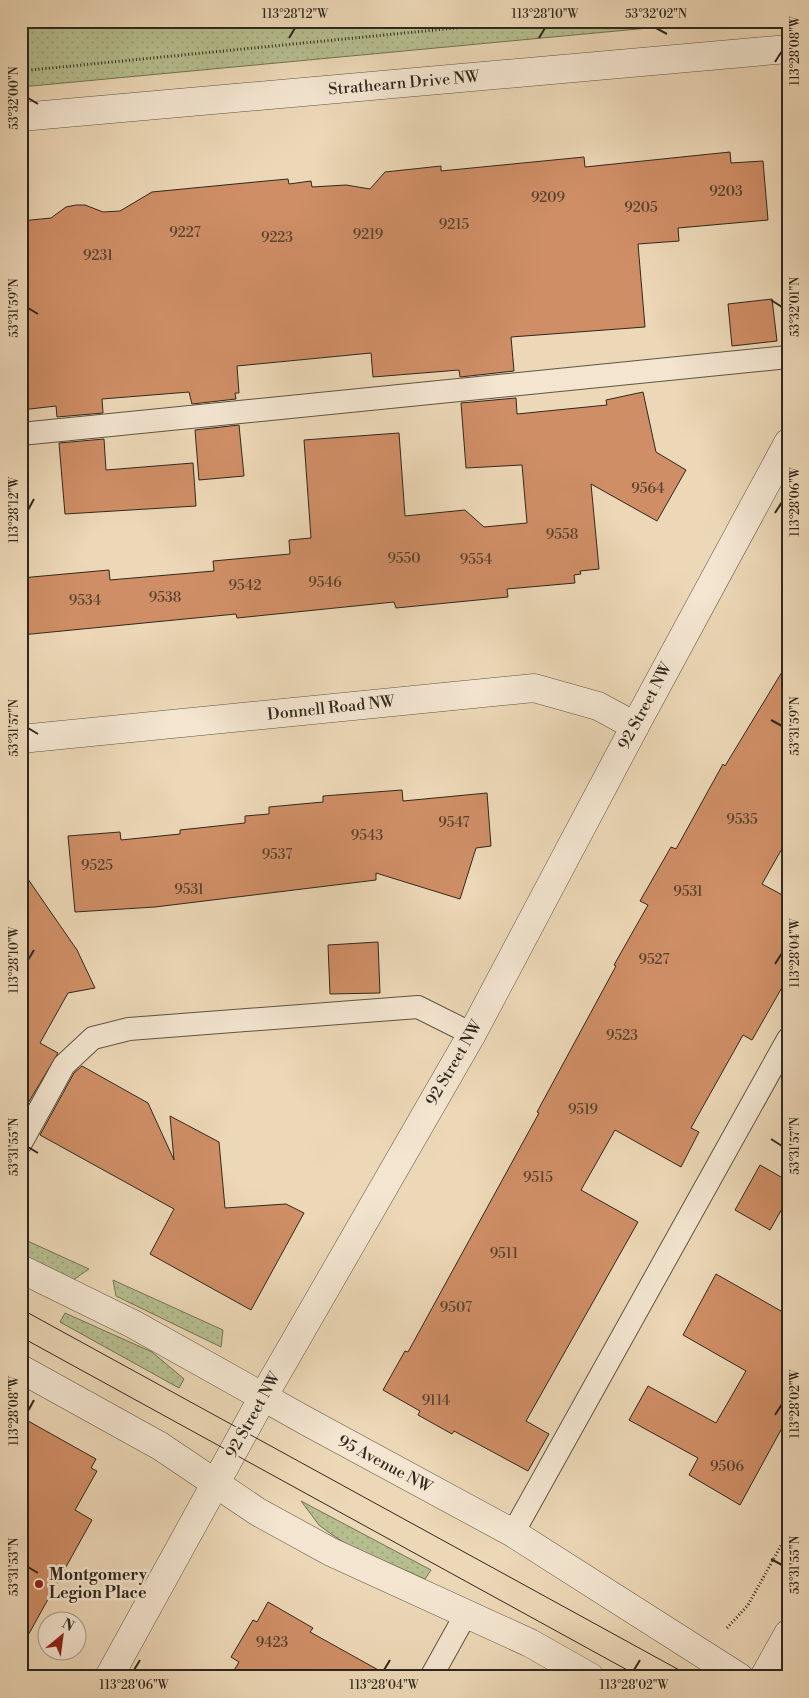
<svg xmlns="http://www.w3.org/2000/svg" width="809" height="1698" viewBox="0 0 809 1698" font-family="'Libre Bodoni',serif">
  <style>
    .grass { fill: url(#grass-dots); stroke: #737356 }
    .building { fill: #cf8e66; stroke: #30281d }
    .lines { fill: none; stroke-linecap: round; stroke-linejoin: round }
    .service-casing { stroke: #5f5443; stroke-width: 24 }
    .minor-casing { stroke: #5f5443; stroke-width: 29 }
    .tertiary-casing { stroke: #5f5443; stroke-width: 29 }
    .path { stroke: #30281d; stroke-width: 3; stroke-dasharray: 1 2.5; stroke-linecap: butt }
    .service { stroke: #f3e5d0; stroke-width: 22 }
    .minor { stroke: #f3e5d0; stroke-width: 28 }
    .tertiary { stroke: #f3e5d0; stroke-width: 28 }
    .tram { stroke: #30281d; stroke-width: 1 }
    .ticks { fill: none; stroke: #30281d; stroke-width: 2 }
    .poi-dot { fill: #8f2418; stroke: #f3e5d0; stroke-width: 2 }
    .labels { text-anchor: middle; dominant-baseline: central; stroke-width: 5; stroke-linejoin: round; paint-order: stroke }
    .number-label { font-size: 14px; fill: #58422f }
    .street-label { font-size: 16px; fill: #30281d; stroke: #f3e5d0 }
    .poi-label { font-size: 16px; font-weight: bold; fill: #30281d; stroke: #f3e5d0; text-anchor: start }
    .neatline { fill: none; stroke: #30281d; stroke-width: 2 }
    .ticks-label { font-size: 12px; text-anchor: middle; fill: #30281d }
  </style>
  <defs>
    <pattern id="grass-dots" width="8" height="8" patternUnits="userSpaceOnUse" patternTransform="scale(1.25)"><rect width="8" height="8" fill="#b6be8f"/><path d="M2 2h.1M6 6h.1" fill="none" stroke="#9da37b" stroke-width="1.8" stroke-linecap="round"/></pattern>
  </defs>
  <rect width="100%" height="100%" fill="#ecd7b6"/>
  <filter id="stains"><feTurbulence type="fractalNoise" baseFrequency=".004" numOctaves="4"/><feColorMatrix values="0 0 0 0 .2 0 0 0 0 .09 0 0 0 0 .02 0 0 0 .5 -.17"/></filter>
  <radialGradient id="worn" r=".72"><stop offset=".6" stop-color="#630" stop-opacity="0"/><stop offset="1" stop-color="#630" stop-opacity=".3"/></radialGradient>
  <g class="grass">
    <polygon points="21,21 723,21 21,87"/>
    <polygon points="21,1238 89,1269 73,1280 21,1256"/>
    <polygon points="113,1280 223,1330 221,1347 116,1296"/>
    <polygon points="65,1313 152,1352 184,1379 179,1388 60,1322"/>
    <polygon points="301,1501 431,1570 425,1579 348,1545 331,1534 319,1525"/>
  </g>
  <g class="building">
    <polygon points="730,152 731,163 763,161 768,220 678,228 679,241 638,244 645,327 511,337 514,371 460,377 459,370 373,377 371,353 237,366 239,393 235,393 236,399 192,404 189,392 102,399 103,413 57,417 56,406 21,410 21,221 51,218 66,207 76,205 85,205 103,212 120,211 152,192 266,181 288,179 289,184 311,181 312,187 346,185 370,189 385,172 441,166 441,171 584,157 585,167"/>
    <polygon points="772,299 777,341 732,346 728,304"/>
    <polygon points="643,392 656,452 686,470 657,521 591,484 599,569 580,571 581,574 574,575 575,583 507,589 508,597 396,608 394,602 237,618 236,614 21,635 21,578 109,570 110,580 214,571 213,561 290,554 289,540 311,538 304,440 399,433 405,516 465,510 484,527 527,523 522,465 466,468 461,403 516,398 517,414 607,405 606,400"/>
    <polygon points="239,425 244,476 199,480 195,430"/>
    <polygon points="104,439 106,470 193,463 196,506 65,514 59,443"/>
    <polygon points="788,662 788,838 762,884 788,898 788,977 752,1040 743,1035 691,1128 699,1132 681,1167 615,1130 581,1190 638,1222 526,1421 549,1434 528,1471 454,1431 452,1434 418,1415 420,1411 383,1390 405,1351 408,1352 539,1113 537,1112 616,966 614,965 648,905 640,901 671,847 676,849 723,764 725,766"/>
    <polygon points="402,790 403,801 487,793 491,846 476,848 460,899 376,873 376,880 155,907 75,912 68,836 120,832 121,840 180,834 180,830 245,823 245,816 269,814 269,807 323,802 323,796"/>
    <polygon points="21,869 77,950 95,988 68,993 40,1043 58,1053 21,1115"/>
    <polygon points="378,942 380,993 330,994 328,945"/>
    <polygon points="82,1066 148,1103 174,1160 170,1116 219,1142 225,1208 286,1204 304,1213 251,1310 150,1254 174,1209 40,1135 74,1073"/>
    <polygon points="760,1165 788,1181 788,1198 770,1230 735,1210"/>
    <polygon points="716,1274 788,1315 788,1417 740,1505 689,1475 698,1458 629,1420 648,1386 716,1423 746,1371 683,1335"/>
    <polygon points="21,1417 96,1459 91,1468 97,1471 75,1510 92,1520 21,1648"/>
    <polygon points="268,1602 313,1628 310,1632 391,1677 230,1677 239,1662 231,1657 253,1620 257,1622"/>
  </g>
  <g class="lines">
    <defs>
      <g id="service">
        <polyline points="21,434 788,357"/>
        <polyline points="21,1143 64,1065 93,1038 129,1029 418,1007 472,1034"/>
        <polyline points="513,1533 788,1039"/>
        <polyline points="431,1677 466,1614"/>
      </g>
      <g id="minor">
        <polyline points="21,117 788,49"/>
        <polyline points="21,739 534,688 598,706 635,726"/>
        <polyline points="263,1397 472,1034 635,726 788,443"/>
        <polyline points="764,1677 788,1634"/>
      </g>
      <g id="tertiary">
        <polyline points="21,1269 133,1324 308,1422 513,1533 739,1677"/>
        <polyline points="21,1369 160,1446 258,1512 331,1552 530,1643 590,1677"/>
        <polyline points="109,1677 263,1397"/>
      </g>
    </defs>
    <use href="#service" class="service-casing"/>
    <use href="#minor" class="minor-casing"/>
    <use href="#tertiary" class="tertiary-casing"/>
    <g class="path">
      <polyline points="21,71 526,21"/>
      <polyline points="727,1628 748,1605 788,1533"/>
    </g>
    <use href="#service" class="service"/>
    <use href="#minor" class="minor"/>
    <use href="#tertiary" class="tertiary"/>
    <g class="tram">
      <polyline points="21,1309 692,1677"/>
      <polyline points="21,1337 640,1677"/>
    </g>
  </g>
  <path class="ticks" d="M656 28 667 34M289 38 295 28M539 38 545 28M775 62 782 51M28 98 38 104M771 300 782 307M28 308 38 314M28 510 34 499M775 513 782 502M771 720 782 726M28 728 38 734M28 960 34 950M775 964 782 953M771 1139 782 1146M28 1147 38 1153M28 1411 34 1400M775 1415 782 1404M771 1559 782 1565M28 1567 38 1573M134 1670 140 1660M384 1670 390 1660M634 1670 640 1660"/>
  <circle class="poi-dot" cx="39" cy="1584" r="5"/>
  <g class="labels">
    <g class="number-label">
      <text x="726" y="192">9203</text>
      <text x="548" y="198">9209</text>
      <text x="641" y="208">9205</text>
      <text x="454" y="225">9215</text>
      <text x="185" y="233">9227</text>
      <text x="368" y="235">9219</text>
      <text x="277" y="238">9223</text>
      <text x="98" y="256">9231</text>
      <text x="648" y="489">9564</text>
      <text x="562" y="535">9558</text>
      <text x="404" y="559">9550</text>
      <text x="476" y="560">9554</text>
      <text x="325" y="583">9546</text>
      <text x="245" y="586">9542</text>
      <text x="165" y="598">9538</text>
      <text x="85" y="601">9534</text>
      <text x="742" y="820">9535</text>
      <text x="454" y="823">9547</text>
      <text x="367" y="836">9543</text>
      <text x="277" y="855">9537</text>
      <text x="97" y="866">9525</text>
      <text x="189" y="890">9531</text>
      <text x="688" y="892">9531</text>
      <text x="654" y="960">9527</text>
      <text x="622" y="1036">9523</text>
      <text x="583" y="1110">9519</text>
      <text x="538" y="1178">9515</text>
      <text x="504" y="1254">9511</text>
      <text x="456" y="1308">9507</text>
      <text x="436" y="1401">9114</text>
      <text x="727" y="1467">9506</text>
      <text x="272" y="1643">9423</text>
    </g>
    <g class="street-label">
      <text transform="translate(404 83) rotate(-5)">Strathearn Drive NW</text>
      <text transform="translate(645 706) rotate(-62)">92 Street NW</text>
      <text transform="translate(331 708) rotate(-6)">Donnell Road NW</text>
      <text transform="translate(454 1063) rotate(-60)">92 Street NW</text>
      <text transform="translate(253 1415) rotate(-61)">92 Street NW</text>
      <text transform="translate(385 1464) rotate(28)">95 Avenue NW</text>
    </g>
    <g class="poi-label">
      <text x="49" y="1575">Montgomery<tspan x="49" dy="18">Legion Place</tspan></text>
    </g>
  </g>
  <rect width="809" height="1698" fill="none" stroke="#ecd7b6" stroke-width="55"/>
  <g transform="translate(62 1636) rotate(29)"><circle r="24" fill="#f3e5d0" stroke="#a59988"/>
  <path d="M0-4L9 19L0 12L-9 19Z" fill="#8f2418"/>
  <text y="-8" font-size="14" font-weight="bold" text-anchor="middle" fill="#30281d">N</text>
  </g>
  <rect x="28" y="28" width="754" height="1642" class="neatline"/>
  <g class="ticks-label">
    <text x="295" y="18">113°28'12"W</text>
    <text x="545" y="18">113°28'10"W</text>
    <text x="656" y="18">53°32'02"N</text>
    <text transform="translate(795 51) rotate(-90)" y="4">113°28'08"W</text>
    <text transform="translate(14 98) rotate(-90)" y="4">53°32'00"N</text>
    <text transform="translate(795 307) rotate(-90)" y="4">53°32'01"N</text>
    <text transform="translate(14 308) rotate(-90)" y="4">53°31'59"N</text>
    <text transform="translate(795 502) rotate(-90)" y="4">113°28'06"W</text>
    <text transform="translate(14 510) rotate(-90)" y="4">113°28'12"W</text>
    <text transform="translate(795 726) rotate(-90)" y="4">53°31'59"N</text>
    <text transform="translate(14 728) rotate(-90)" y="4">53°31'57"N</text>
    <text transform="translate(795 953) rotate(-90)" y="4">113°28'04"W</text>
    <text transform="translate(14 960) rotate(-90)" y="4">113°28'10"W</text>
    <text transform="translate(795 1146) rotate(-90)" y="4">53°31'57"N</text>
    <text transform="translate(14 1147) rotate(-90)" y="4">53°31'55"N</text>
    <text transform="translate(795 1404) rotate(-90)" y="4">113°28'02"W</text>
    <text transform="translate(14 1411) rotate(-90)" y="4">113°28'08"W</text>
    <text transform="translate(795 1565) rotate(-90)" y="4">53°31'55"N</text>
    <text transform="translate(14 1567) rotate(-90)" y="4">53°31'53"N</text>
    <text x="134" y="1689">113°28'06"W</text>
    <text x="384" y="1689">113°28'04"W</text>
    <text x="634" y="1689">113°28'02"W</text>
  </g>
  <rect width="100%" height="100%" filter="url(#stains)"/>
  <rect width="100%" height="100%" fill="url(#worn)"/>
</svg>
